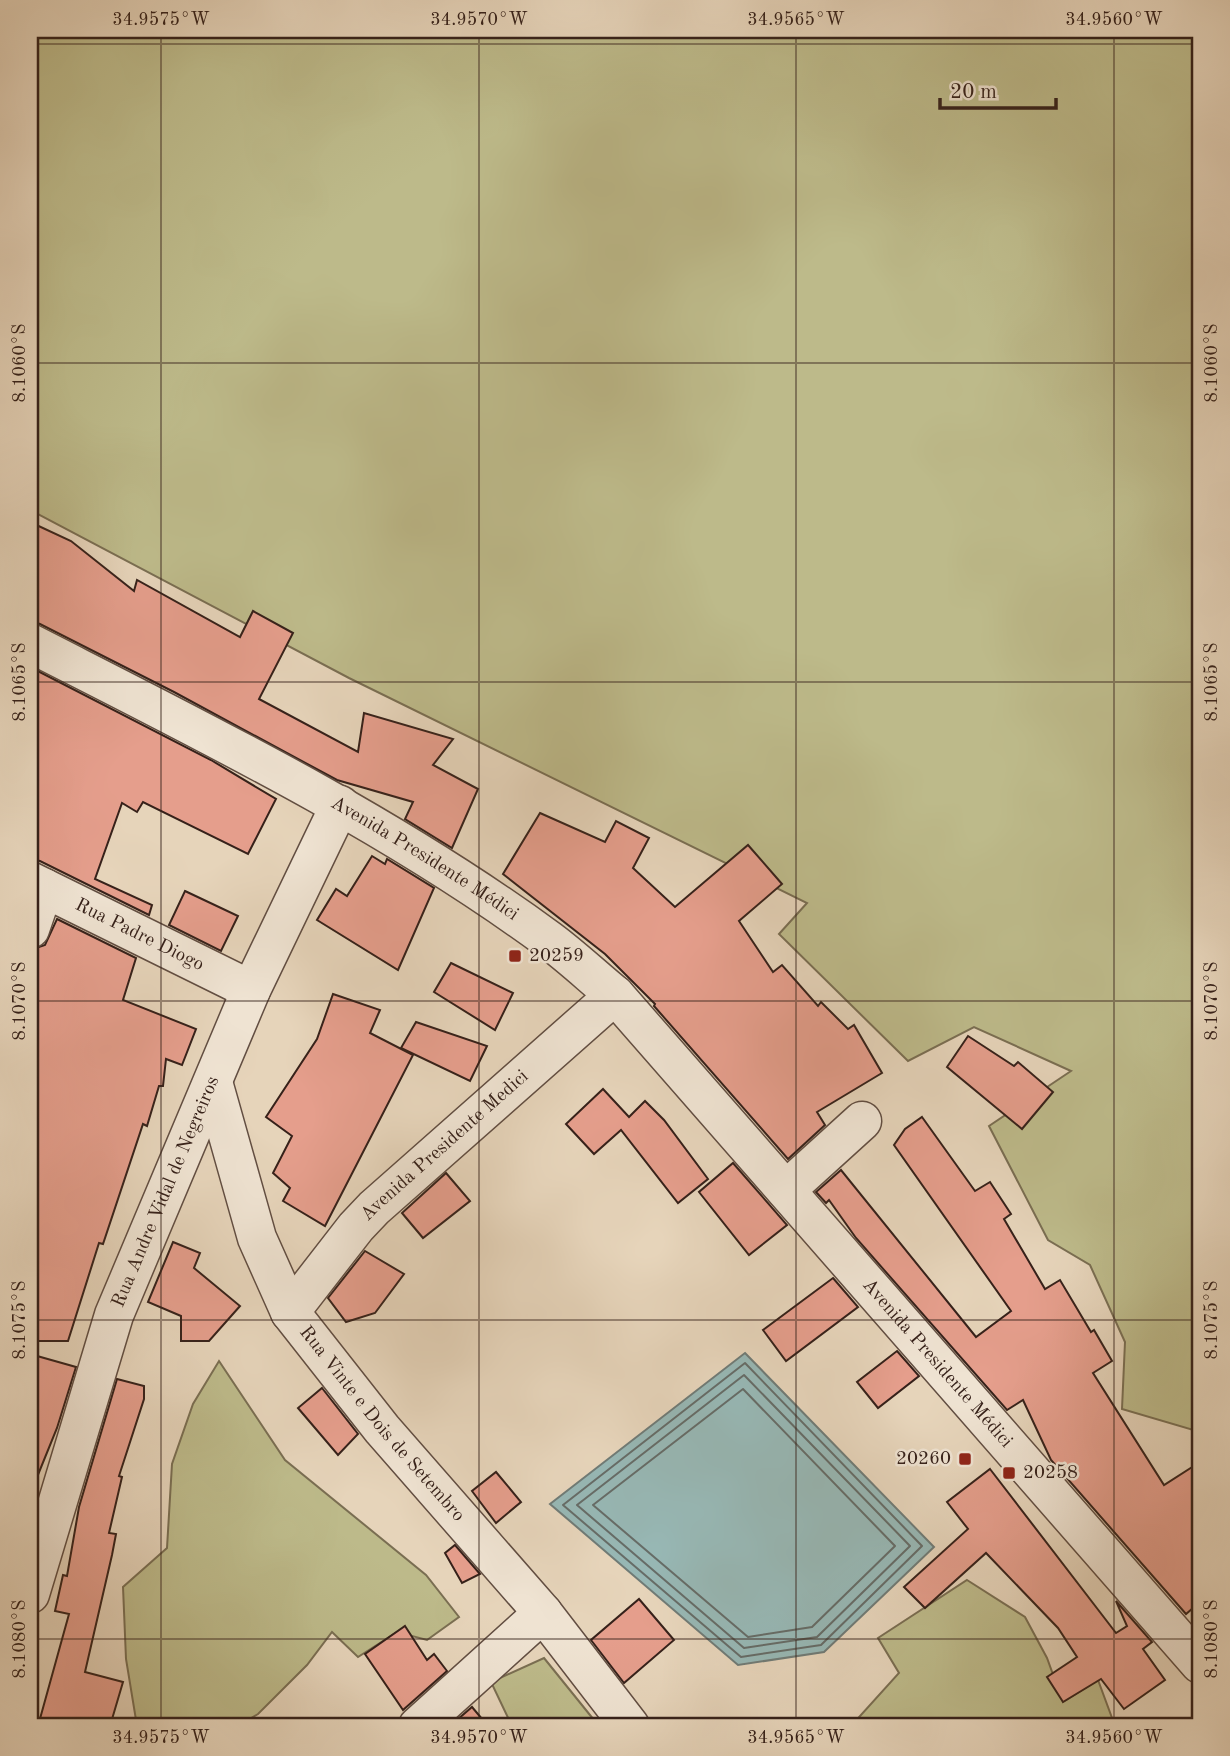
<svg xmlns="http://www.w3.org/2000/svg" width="1230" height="1756" viewBox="0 0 1230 1756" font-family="'Old Standard TT',serif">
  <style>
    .green { fill: #bdba8a; stroke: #7a6e52; stroke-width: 2 }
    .water { fill: #97b7b4; stroke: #707b76; stroke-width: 2 }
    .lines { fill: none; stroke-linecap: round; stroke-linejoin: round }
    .shore { stroke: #666c67; stroke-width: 2 }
    .building { fill: #e59e8c; stroke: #36211a; stroke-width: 2 }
    .minor-casing { stroke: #624e42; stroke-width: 41 }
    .tertiary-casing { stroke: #624e42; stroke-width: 41 }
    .minor { stroke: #efe3d2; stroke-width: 38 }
    .tertiary { stroke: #efe3d2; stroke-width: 38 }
    .ticks { fill: none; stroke: #36211a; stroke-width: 2; stroke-opacity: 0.45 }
    .poi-dot { fill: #8f2418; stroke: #efe3d2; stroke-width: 2.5 }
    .labels { text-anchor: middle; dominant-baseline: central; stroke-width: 5; stroke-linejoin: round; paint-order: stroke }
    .street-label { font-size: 19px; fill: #36211a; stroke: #efe3d2 }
    .poi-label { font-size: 19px; fill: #36211a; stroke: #efe3d2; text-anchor: start }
    .neatline { fill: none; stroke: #36211a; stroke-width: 2.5 }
    .ticks-label { font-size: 18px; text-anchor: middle; fill: #36211a }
  </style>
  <rect width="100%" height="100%" fill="#e6d4ba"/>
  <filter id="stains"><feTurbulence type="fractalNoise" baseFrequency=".00286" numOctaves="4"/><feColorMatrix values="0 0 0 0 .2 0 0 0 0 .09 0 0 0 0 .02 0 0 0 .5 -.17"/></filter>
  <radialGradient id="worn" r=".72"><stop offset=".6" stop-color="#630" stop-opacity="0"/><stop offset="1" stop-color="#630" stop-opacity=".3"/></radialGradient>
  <g class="green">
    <polygon points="30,30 1200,30 1200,1432 1122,1409 1125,1342 1090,1265 1048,1240 989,1126 1071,1071 974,1027 908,1061 779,934 807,903 349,678 30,510"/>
    <polygon points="219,1361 285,1460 426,1575 459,1617 427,1640 397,1632 358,1657 332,1632 307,1665 258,1714 238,1726 137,1726 126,1659 123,1587 167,1548 172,1464 193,1404"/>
    <polygon points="967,1580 1025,1617 1047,1658 1063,1702 1098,1680 1115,1726 851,1726 899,1673 878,1638"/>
    <polygon points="544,1658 594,1720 599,1726 512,1726 491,1682"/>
  </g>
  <polygon class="water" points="745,1353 934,1547 824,1652 738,1665 550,1504"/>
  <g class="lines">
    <g class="shore">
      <polygon points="745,1363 922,1546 821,1645 741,1657 563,1505"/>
      <polygon points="744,1375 910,1546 817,1637 744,1648 577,1505"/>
      <polygon points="743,1389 895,1546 812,1627 748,1637 593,1505"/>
    </g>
  </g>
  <g class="building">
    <polygon points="30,522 71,541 134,591 137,580 240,637 253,611 293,633 259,699 358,752 364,713 453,739 433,765 478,789 452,848 405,819 413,802 337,780 174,692 40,624 30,621"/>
    <polygon points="30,667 211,760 276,799 248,854 143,802 137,812 122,803 95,879 152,905 149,915 40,861 30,859"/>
    <polygon points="540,813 605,842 616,821 649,838 633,868 675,907 748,845 782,884 739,921 773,972 782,965 818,1006 821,1002 848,1029 854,1025 882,1073 817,1112 825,1125 788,1159 654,1006 655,1004 605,954 503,874"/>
    <polygon points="372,856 385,864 387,859 434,888 398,970 317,920 336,889 347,896"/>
    <polygon points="185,891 238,916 221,951 169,925"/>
    <polygon points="57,919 136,958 123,1000 196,1029 182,1065 166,1059 163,1086 159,1086 147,1126 143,1124 103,1244 99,1243 68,1341 30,1341 30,950 45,945"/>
    <polygon points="451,963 513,993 495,1030 434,992"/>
    <polygon points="333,994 380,1010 370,1033 413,1055 325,1226 283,1201 290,1188 273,1173 292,1136 266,1117 317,1039"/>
    <polygon points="416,1022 487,1046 470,1081 401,1048"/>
    <polygon points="968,1036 1014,1066 1018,1062 1053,1092 1022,1129 947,1067"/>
    <polygon points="603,1089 629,1117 645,1101 664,1120 708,1179 678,1203 621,1130 594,1154 566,1124"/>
    <polygon points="922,1117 975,1191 990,1182 1011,1214 1004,1219 1045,1289 1060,1280 1091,1332 1094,1330 1112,1361 1093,1373 1164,1485 1200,1462 1200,1602 1186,1614 1051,1460 1023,1400 1007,1410 856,1238 829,1200 826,1203 816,1192 841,1170 976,1337 1011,1311 894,1145 905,1129"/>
    <polygon points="733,1163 787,1225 749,1255 699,1192"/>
    <polygon points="446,1173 470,1201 423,1238 402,1213"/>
    <polygon points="173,1242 200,1253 194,1268 240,1306 209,1341 181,1341 181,1316 148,1302"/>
    <polygon points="365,1251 404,1274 375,1313 346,1322 328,1298"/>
    <polygon points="833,1278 858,1307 786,1361 763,1330"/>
    <polygon points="897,1351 919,1376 878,1408 857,1382"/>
    <polygon points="30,1354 76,1367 57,1428 31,1492"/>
    <polygon points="117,1379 144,1386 144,1399 119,1476 122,1477 109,1533 116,1534 112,1555 85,1672 123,1682 110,1726 38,1726 69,1614 55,1611 63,1575 67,1576 79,1507"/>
    <polygon points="322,1388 358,1434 338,1455 298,1408"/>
    <polygon points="990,1469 1116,1633 1127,1626 1116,1601 1152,1642 1143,1649 1165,1680 1124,1709 1101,1679 1063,1702 1047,1677 1077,1657 1058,1628 986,1553 925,1608 904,1587 968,1529 947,1502"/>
    <polygon points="496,1472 521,1502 496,1523 472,1491"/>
    <polygon points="455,1545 480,1574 462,1583 445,1553"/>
    <polygon points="639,1599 674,1640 624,1683 591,1640"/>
    <polygon points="405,1626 427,1660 434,1654 447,1671 403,1710 365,1654"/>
    <polygon points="472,1707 488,1726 450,1726"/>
  </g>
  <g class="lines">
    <defs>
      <g id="minor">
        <path id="s1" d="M30 881 251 990"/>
        <polyline points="30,929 44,888"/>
        <path id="s2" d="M213 1082 257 1238 290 1312 382 1429 543 1613 630 1726"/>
        <polyline points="786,1190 862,1121"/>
        <path id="s3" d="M290 1312 356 1227 374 1208 615 995"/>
        <path id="s4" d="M30 1594 114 1315 251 990 340 805"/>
        <polyline points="418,1726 543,1613"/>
      </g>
      <g id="tertiary">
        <path id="s5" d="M30 643C208 734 388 822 549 940 572 957 593 977 615 995L1200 1664"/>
      </g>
    </defs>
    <use href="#minor" class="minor-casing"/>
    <use href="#tertiary" class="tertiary-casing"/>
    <use href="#minor" class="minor"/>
    <use href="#tertiary" class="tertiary"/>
  </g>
  <path class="ticks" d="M161 30V1726M479 30V1726M796 30V1726M1114 30V1726M30 44H1200M30 363H1200M30 682H1200M30 1001H1200M30 1320H1200M30 1639H1200"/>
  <g class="poi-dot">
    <rect x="508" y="949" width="14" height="14" rx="3.5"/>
    <rect x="958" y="1452" width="14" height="14" rx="3.5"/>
    <rect x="1002" y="1466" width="14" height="14" rx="3.5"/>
  </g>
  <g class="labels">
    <g class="street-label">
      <text stroke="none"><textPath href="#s5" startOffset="450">Avenida Presidente Médici</textPath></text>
      <text stroke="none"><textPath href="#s1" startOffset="122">Rua Padre Diogo</textPath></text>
      <text stroke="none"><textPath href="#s3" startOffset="228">Avenida Presidente Medici</textPath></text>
      <text stroke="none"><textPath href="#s4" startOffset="425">Rua Andre Vidal de Negreiros</textPath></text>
      <text stroke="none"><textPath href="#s5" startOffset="1174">Avenida Presidente Médici</textPath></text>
      <text stroke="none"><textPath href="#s2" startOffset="388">Rua Vinte e Dois de Setembro</textPath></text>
    </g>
    <g class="poi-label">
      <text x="529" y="956">20259</text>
      <text x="951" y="1459" text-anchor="end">20260</text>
      <text x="1023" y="1473">20258</text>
    </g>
  </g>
  <rect width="1230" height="1756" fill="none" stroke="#e6d4ba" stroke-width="77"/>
  <path d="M940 98v10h116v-10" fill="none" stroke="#36211a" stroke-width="3.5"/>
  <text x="950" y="98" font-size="21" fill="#36211a" stroke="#efe3d2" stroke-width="5" paint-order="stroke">20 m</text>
  <rect x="38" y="38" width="1154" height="1680" class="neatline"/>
  <g class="ticks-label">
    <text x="161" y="25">34.9575°W</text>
    <text x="479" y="25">34.9570°W</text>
    <text x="796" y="25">34.9565°W</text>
    <text x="1114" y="25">34.9560°W</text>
    <text transform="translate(19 363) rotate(-90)" y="6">8.1060°S</text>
    <text transform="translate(1211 363) rotate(-90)" y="6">8.1060°S</text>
    <text transform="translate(19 682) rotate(-90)" y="6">8.1065°S</text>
    <text transform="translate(1211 682) rotate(-90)" y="6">8.1065°S</text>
    <text transform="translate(19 1001) rotate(-90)" y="6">8.1070°S</text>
    <text transform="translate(1211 1001) rotate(-90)" y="6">8.1070°S</text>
    <text transform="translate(19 1320) rotate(-90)" y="6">8.1075°S</text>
    <text transform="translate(1211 1320) rotate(-90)" y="6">8.1075°S</text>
    <text transform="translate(19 1639) rotate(-90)" y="6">8.1080°S</text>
    <text transform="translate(1211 1639) rotate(-90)" y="6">8.1080°S</text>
    <text x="161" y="1743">34.9575°W</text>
    <text x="479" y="1743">34.9570°W</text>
    <text x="796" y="1743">34.9565°W</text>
    <text x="1114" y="1743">34.9560°W</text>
  </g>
  <rect width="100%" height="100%" filter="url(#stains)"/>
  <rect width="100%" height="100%" fill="url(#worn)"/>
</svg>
